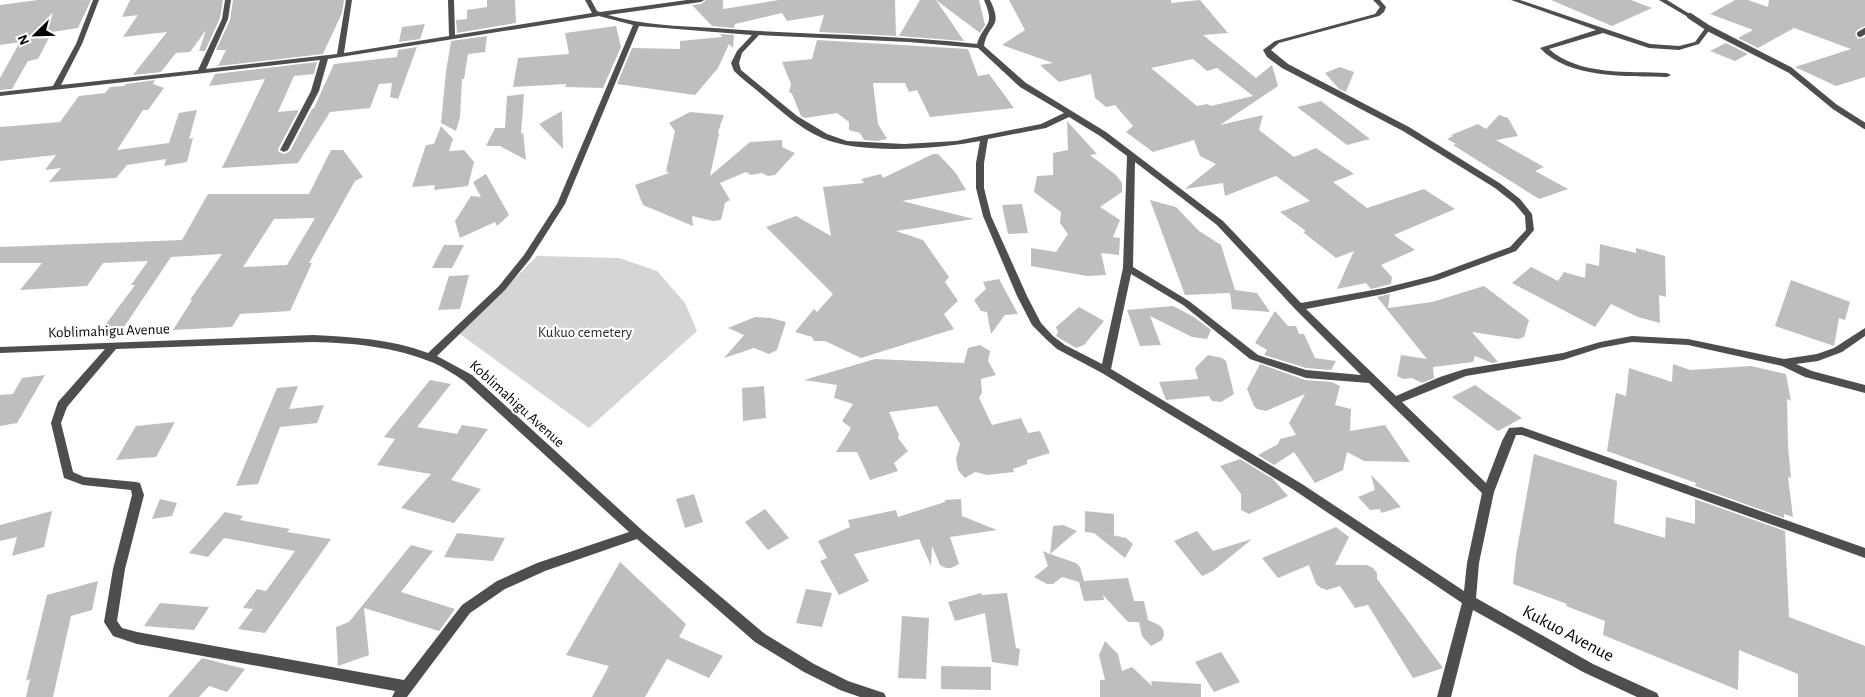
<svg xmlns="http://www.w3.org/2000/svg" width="1865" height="697" viewBox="0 0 1865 697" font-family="'Alegreya Sans',sans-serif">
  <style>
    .green { fill: #d5d5d5 }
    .building { fill: #bebebe; fill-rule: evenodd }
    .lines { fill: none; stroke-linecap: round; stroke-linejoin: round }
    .service { stroke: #4e4e4e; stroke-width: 6 }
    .minor { fill: #4e4e4e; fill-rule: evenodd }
    .labels { text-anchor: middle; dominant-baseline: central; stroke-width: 4.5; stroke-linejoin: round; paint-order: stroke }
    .street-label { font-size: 15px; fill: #000; stroke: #fff }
    .park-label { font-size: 15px; fill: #2c2c2c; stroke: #fff }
    .near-street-label { font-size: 18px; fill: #000; stroke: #fff }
  </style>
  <rect width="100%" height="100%" fill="#fff"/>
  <polygon class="green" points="537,256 619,258 657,271 685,303 697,331 589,428 460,334"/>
  <g class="building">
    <polygon points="38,0 91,0 78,28 52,32 38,59 28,61 12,89 0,90 0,78 20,42 0,45 0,5"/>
    <polygon points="130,0 223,0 220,18 205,51 199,51 206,30 190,52 176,53 161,72 133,75 167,32 123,37 138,15 122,17"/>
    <polygon points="233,0 344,0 342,13 323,54 218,66 226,50 216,50 230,20"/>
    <polygon points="487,0 515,0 516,23 457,33 456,20 467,19 467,10 487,7"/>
    <polygon points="706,0 723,0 723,9 779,0 895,0 896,36 819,32 824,15 787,21 782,13 735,24 734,28 712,26 692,5 701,4"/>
    <polygon points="920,0 936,0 964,41 899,36"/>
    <polygon points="936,0 979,0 985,25 980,33"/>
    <path d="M1009 0H1171V3L1200 0 1228 33 1203 35 1256 78 1272 65 1278 86 1220 125 1263 115 1259 130 1294 157 1316 148 1354 174 1333 182 1367 208 1424 189 1455 209 1394 235 1415 250 1381 265 1392 277 1391 284 1371 289 1366 283 1337 289 1354 251 1336 258 1303 232 1306 231 1280 212 1310 201 1276 176 1225 196 1223 183 1185 189 1216 164 1200 156 1194 140 1153 152 1126 132 1133 126 1115 105 1106 107 1095 98 1091 74 1059 82 1040 65 1053 63 1002 45 1025 30ZM1193 59 1207 71 1217 68 1253 96 1211 106 1207 104 1197 106 1151 68Z"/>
    <polygon points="1551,0 1631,0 1652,8 1612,26"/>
    <polygon points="1735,0 1748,0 1768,7 1769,0 1865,0 1865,26 1857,30 1855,34 1858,39 1865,37 1865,77 1836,86 1795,67 1851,49 1794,28 1758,48 1738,38 1753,30 1710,14"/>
    <polygon points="425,24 420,39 399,42 402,27"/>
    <polygon points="616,26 621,47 603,88 565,87 566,84 513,87 518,58 569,54 565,33"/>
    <polygon points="720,34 734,35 733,48 729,44 718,68 695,95 617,84 632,48 680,49 680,41 722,37"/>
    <polygon points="487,36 485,52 468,54 464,79 462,79 460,117 456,131 441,123 446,72 451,41"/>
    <polygon points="817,40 968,49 978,76 989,74 1014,108 930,117 917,90 909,92 905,83 873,83 878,124 887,139 877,141 864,140 860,133 849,130 849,122 837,113 805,118 801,116 792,94 789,92 791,84 782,62 812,59"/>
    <polygon points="1726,43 1748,54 1735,61 1710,51"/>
    <polygon points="417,47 398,99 390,97 392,83 379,84 370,108 330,112 298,163 222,168 265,79 209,86 215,74 317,62 314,74 294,76 278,112 299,110 278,149 279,152 285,154 290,151 312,109 314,108 334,64 397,57 398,50"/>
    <polygon points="1340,67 1354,72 1346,92 1339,89 1325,73"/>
    <polygon points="155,80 153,84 164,88 148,110 143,110 117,150 169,143 179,113 197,110 189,139 193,138 187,162 164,166 166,159 127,165 116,178 49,182 61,168 45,170 56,155 0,161 0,127 60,122 79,96 105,93 110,87 124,86 126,84"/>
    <polygon points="524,94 521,134 523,132 526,160 500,146 486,146 495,128 505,128 507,96"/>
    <polygon points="1321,101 1370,139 1347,145 1297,107"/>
    <polygon points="562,111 563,149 539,124"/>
    <polygon points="690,112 724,115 718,132 719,134 710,176 750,142 782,140 782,147 795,153 775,175 768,176 762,173 751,175 746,172 720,183 730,200 725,203 721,220 713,221 692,216 693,226 643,205 635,185 669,173 666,171 675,131 669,123"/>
    <polygon points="1499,115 1508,118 1518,136 1496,140 1544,167 1535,171 1568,189 1539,199 1453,145 1456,144 1447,139 1453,136 1451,135 1478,124 1486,129"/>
    <polygon points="1067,121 1097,154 1090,155 1116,175 1122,183 1122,192 1100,207 1120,220 1113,237 1120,238 1119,255 1101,253 1106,275 1087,276 1031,266 1031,248 1056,252 1068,234 1060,223 1061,212 1034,192 1037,176 1053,175 1053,153 1068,150"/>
    <polygon points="441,126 453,139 449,151 464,150 474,162 468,186 434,190 435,185 412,187 426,145 434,144"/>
    <path d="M331 150H343L363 177 355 181 309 263H312L290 311 240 314 232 327 173 330 192 300H190L222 254 171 257 124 327 103 328 135 285H131L148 261 103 263 87 286 20 290 42 263H0V247L182 240 208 194H309ZM315 218 287 265 243 267 274 219Z"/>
    <polygon points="933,154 938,154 955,172 966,190 902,201 974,219 896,231 923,240 949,277 945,282 958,301 944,314 954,329 861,358 825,341 814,341 812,337 795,332 814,309 817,312 833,294 766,227 796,216 831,236 823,187 864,183 861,179 881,174 883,178"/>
    <polygon points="486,174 509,215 497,226 495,222 460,238 455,221 471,196 481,197 473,182"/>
    <polygon points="1150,200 1176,207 1199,231 1221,245 1235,290 1257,293 1270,312 1232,309 1230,293 1185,295"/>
    <polygon points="1022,204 1028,233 1008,234 1002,205"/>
    <polygon points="1600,244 1636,253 1636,248 1665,256 1666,297 1659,295 1660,323 1638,317 1611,304 1595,327 1512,283 1531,267 1558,281 1564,272 1585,278 1586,263 1599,266"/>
    <polygon points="444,245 464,245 452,268 432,268"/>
    <polygon points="469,275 460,309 438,310 449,276"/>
    <polygon points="999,279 1018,314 1005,315 991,334 987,312 981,311 974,300 986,289 983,282"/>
    <polygon points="1791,280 1850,302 1845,320 1839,318 1834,346 1775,326"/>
    <polygon points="1484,286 1529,320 1524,337 1518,339 1472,332 1498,362 1492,363 1475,356 1473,362 1433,367 1434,378 1422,383 1412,378 1403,379 1397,376 1401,355 1427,359 1377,297 1390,294 1388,308 1432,302"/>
    <polygon points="1173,306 1194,317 1211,330 1207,339 1192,337 1150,316 1161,345 1140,346 1127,310"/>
    <polygon points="1079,307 1104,321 1084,345 1076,348 1056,336 1058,332 1056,327"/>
    <polygon points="1275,311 1288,326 1296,326 1299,334 1304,334 1315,358 1336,361 1331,370 1306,368 1264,355 1267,350 1255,343"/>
    <polygon points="755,317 771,318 786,322 777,350 769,354 754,348 724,358 744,335 728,328"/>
    <polygon points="980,345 990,351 988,361 996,375 981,379 982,393 979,398 992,425 1021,418 1028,433 1040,431 1050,453 1027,460 1027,464 1013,469 1014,472 987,475 975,472 965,478 958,470 956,459 960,444 937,406 889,412 899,435 898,438 908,451 894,463 898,471 870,480 857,452 836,452 851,428 842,421 853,404 834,398 837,385 804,380 875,359 964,363 968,348"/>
    <polygon points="1208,355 1222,358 1226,361 1234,394 1221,402 1212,401 1209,396 1166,400 1159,382 1198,379 1195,368"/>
    <polygon points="1260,364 1305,380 1332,382 1340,386 1335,405 1351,409 1350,431 1385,425 1410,462 1364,461 1347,452 1343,470 1315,483 1294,452 1274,465 1258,455 1278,444 1280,439 1296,435 1289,423 1305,394 1266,411 1257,409 1254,406 1247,389"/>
    <polygon points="1673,364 1690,370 1751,366 1786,374 1791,401 1787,399 1788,446 1791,478 1788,477 1793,517 1784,514 1784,518 1695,486 1696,483 1607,451 1616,393 1626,396 1629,368 1672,382"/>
    <polygon points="45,375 17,423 0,426 0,395 13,394 22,378"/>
    <polygon points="430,380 451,384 417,427 457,434 462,425 488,429 451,480 481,489 454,523 401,508 431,474 377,465 395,439 384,437"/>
    <polygon points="1475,385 1522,418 1498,431 1452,397"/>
    <polygon points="298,386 289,409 324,405 317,423 280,427 258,484 236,486 277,388"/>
    <polygon points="764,386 766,418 743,421 742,388"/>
    <polygon points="175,422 156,457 116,460 136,426"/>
    <polygon points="1534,454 1617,481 1614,523 1665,538 1666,517 1695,524 1695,499 1785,531 1789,617 1865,646 1865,697 1798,697 1798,674 1739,650 1738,690 1603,635 1605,621 1566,606 1567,604 1513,584 1516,555"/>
    <polygon points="1240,459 1273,479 1288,496 1249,514 1241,510 1241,494 1220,466"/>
    <polygon points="1371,475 1383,487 1401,507 1381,513 1380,509 1370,510 1358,497 1375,490"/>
    <polygon points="694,494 703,522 685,528 676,499"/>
    <polygon points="160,499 177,503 172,516 152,519"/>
    <polygon points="961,499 962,516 997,530 950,537 959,564 951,568 946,568 940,565 932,546 931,566 919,539 854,554 869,581 839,595 820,561 827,558 818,541 850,527 848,520 896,510 898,517 945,502 945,500"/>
    <polygon points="765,509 789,538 768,550 745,522"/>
    <polygon points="52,511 44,547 12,556 17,537 0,541 0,525"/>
    <polygon points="1085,511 1114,514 1114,535 1108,534 1126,538 1133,544 1125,558 1094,533 1085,532"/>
    <polygon points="225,512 243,516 240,520 290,529 287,532 331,539 265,633 238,629 253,609 243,608 257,589 266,591 295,551 224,538 208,557 189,553"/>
    <polygon points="1063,525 1077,531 1050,554 1076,563 1080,567 1084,581 1128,578 1134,601 1144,601 1148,620 1159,625 1163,629 1164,635 1162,640 1151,646 1142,636 1139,622 1128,622 1103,595 1104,600 1084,601 1079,582 1062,577 1053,584 1047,584 1034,577 1048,566 1043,551 1050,554 1053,526"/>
    <polygon points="1336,527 1349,537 1335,565 1367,565 1373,568 1377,573 1377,579 1443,668 1413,678 1368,605 1355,608 1340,586 1327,590 1321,588 1316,584 1309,565 1278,578 1262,558"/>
    <polygon points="1197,531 1213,551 1252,539 1213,571 1202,576 1174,541"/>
    <polygon points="457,533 505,538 493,561 444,557"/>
    <polygon points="411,545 433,551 401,592 455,609 439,631 364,608 369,655 338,666 336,627 349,622"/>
    <polygon points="620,562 686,624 679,637 723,656 709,678 667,659 645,697 592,697 609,666 566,655"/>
    <polygon points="98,581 92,610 71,616 53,697 26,697 30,679 26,681 47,595"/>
    <polygon points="806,589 832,593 822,627 796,623"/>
    <polygon points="981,593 982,595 1007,593 1016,648 1020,649 1018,666 992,662 985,613 955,621 948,602"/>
    <polygon points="160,603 209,607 194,630 144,626"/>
    <polygon points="902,616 929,618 926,679 898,678"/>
    <polygon points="1105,641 1118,654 1122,671 1132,667 1152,686 1151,681 1201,684 1201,697 1100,697 1100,680 1105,680 1099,655"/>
    <polygon points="1221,652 1240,682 1214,692 1195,662"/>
    <polygon points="202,658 245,669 227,692 209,686 199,697 168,697"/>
    <polygon points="941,666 991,667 991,690 941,689"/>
  </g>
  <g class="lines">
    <g class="service">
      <polyline points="1690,16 1708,28 1790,70 1835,107 1865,126"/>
      <polyline points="1860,34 1865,31"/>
    </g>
    <g class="minor">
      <path d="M93 0H99L82 44 61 85 198 70 222 19 225 0H231L228 19 206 69 337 54 346 0H352L344 53 449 36 448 0H454L455 35 592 13 585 0H591L597 11 600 12 687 0H704L701 2 608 15C642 25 678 26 714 28 801 35 889 34 977 44 984 22 996 27 984 0H990C1004 29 988 22 984 46L1026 83 1106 132 1223 221 1301 303 1384 288 1432 276 1510 247 1526 230 1525 216 1514 203 1495 188 1403 131 1282 68 1267 57 1263 50 1275 41 1375 14 1380 7 1373 0H1380L1386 7 1384 12 1379 16 1279 43 1271 50 1288 64 1409 127 1501 184 1520 199 1532 214 1534 230 1516 251 1438 280 1384 294 1306 309 1396 396 1440 377 1465 369 1563 353 1600 342 1632 336 1688 339 1784 359 1817 354 1834 348 1865 328V336L1842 352 1818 361 1796 364 1812 371 1865 385V393L1805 377 1782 366 1688 345 1632 342 1600 348 1563 360 1466 376 1402 402 1486 483 1502 441 1509 428 1522 427 1865 548V558L1522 435H1516L1494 492 1479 563 1476 598 1593 664 1657 693 1659 697H1637L1583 672 1473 610 1451 697H1437L1462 603 1294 490 1102 373 1057 349 1047 340 1032 325 1017 296 983 216 976 188V163L980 141C939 149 860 155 822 138 799 128 779 109 760 93 752 86 742 79 734 71L731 63 737 51 752 35 639 26 565 204 530 259 505 290 437 356 472 375 643 531 765 634 814 664 848 681 884 693 886 697H860L840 690 804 672 755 642 637 539 545 571 505 589 470 613 407 697H392L395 691 137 644 113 636 104 622 113 569 132 495 131 490 83 485 64 478 51 423 58 402 105 349 0 353V347L313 335C353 337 391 339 428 353L499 286 524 255 557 204 633 25 599 16 328 59 319 91 288 150 284 152 280 150 311 91 320 60 0 96V92L53 86 76 44ZM759 35 909 42 978 48 1020 87 1064 113 1041 124 956 141 904 144 847 141 827 134 797 116 741 70 739 63 742 53ZM1069 117 1100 136 1127 156 1123 268 1102 364 1065 345 1053 336 1041 323 1027 296 991 216 984 188V163L988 139 1046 128ZM1135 162 1217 225 1295 309 1361 375 1306 370 1258 355 1189 301 1133 267ZM1131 274 1183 305 1250 359 1306 378 1369 383 1482 493 1467 563 1464 591 1302 484 1111 369ZM313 342C355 343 395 347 434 363 445 368 455 375 464 381L629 532 537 563 497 581 462 605 404 680 137 632 122 628 117 621 125 569 144 495 140 483 136 482 84 477 73 472 61 423 67 407 116 349Z"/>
      <path d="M1511 0H1520L1650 44 1679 46 1695 42 1706 27 1711 28 1699 44 1679 50 1649 48 1603 33 1549 49C1579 76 1629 71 1667 73L1671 75 1667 77C1628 76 1568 79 1540 48L1596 30Z"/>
      <polygon points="1659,0 1667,0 1693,16 1688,17"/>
    </g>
  </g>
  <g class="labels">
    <g class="street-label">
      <text transform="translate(109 331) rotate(-2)">Koblimahigu Avenue</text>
      <text transform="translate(517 404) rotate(42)">Koblimahigu Avenue</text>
    </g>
    <g class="park-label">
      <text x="585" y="332">Kukuo cemetery</text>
    </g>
    <g class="near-street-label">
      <text transform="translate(1568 634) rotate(28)">Kukuo Avenue</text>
    </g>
  </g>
  <g transform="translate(35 35) rotate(247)" stroke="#ffffff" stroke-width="4" paint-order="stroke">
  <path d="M0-4L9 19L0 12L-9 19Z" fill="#000000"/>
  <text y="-8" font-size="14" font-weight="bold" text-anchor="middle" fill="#000000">N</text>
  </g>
</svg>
